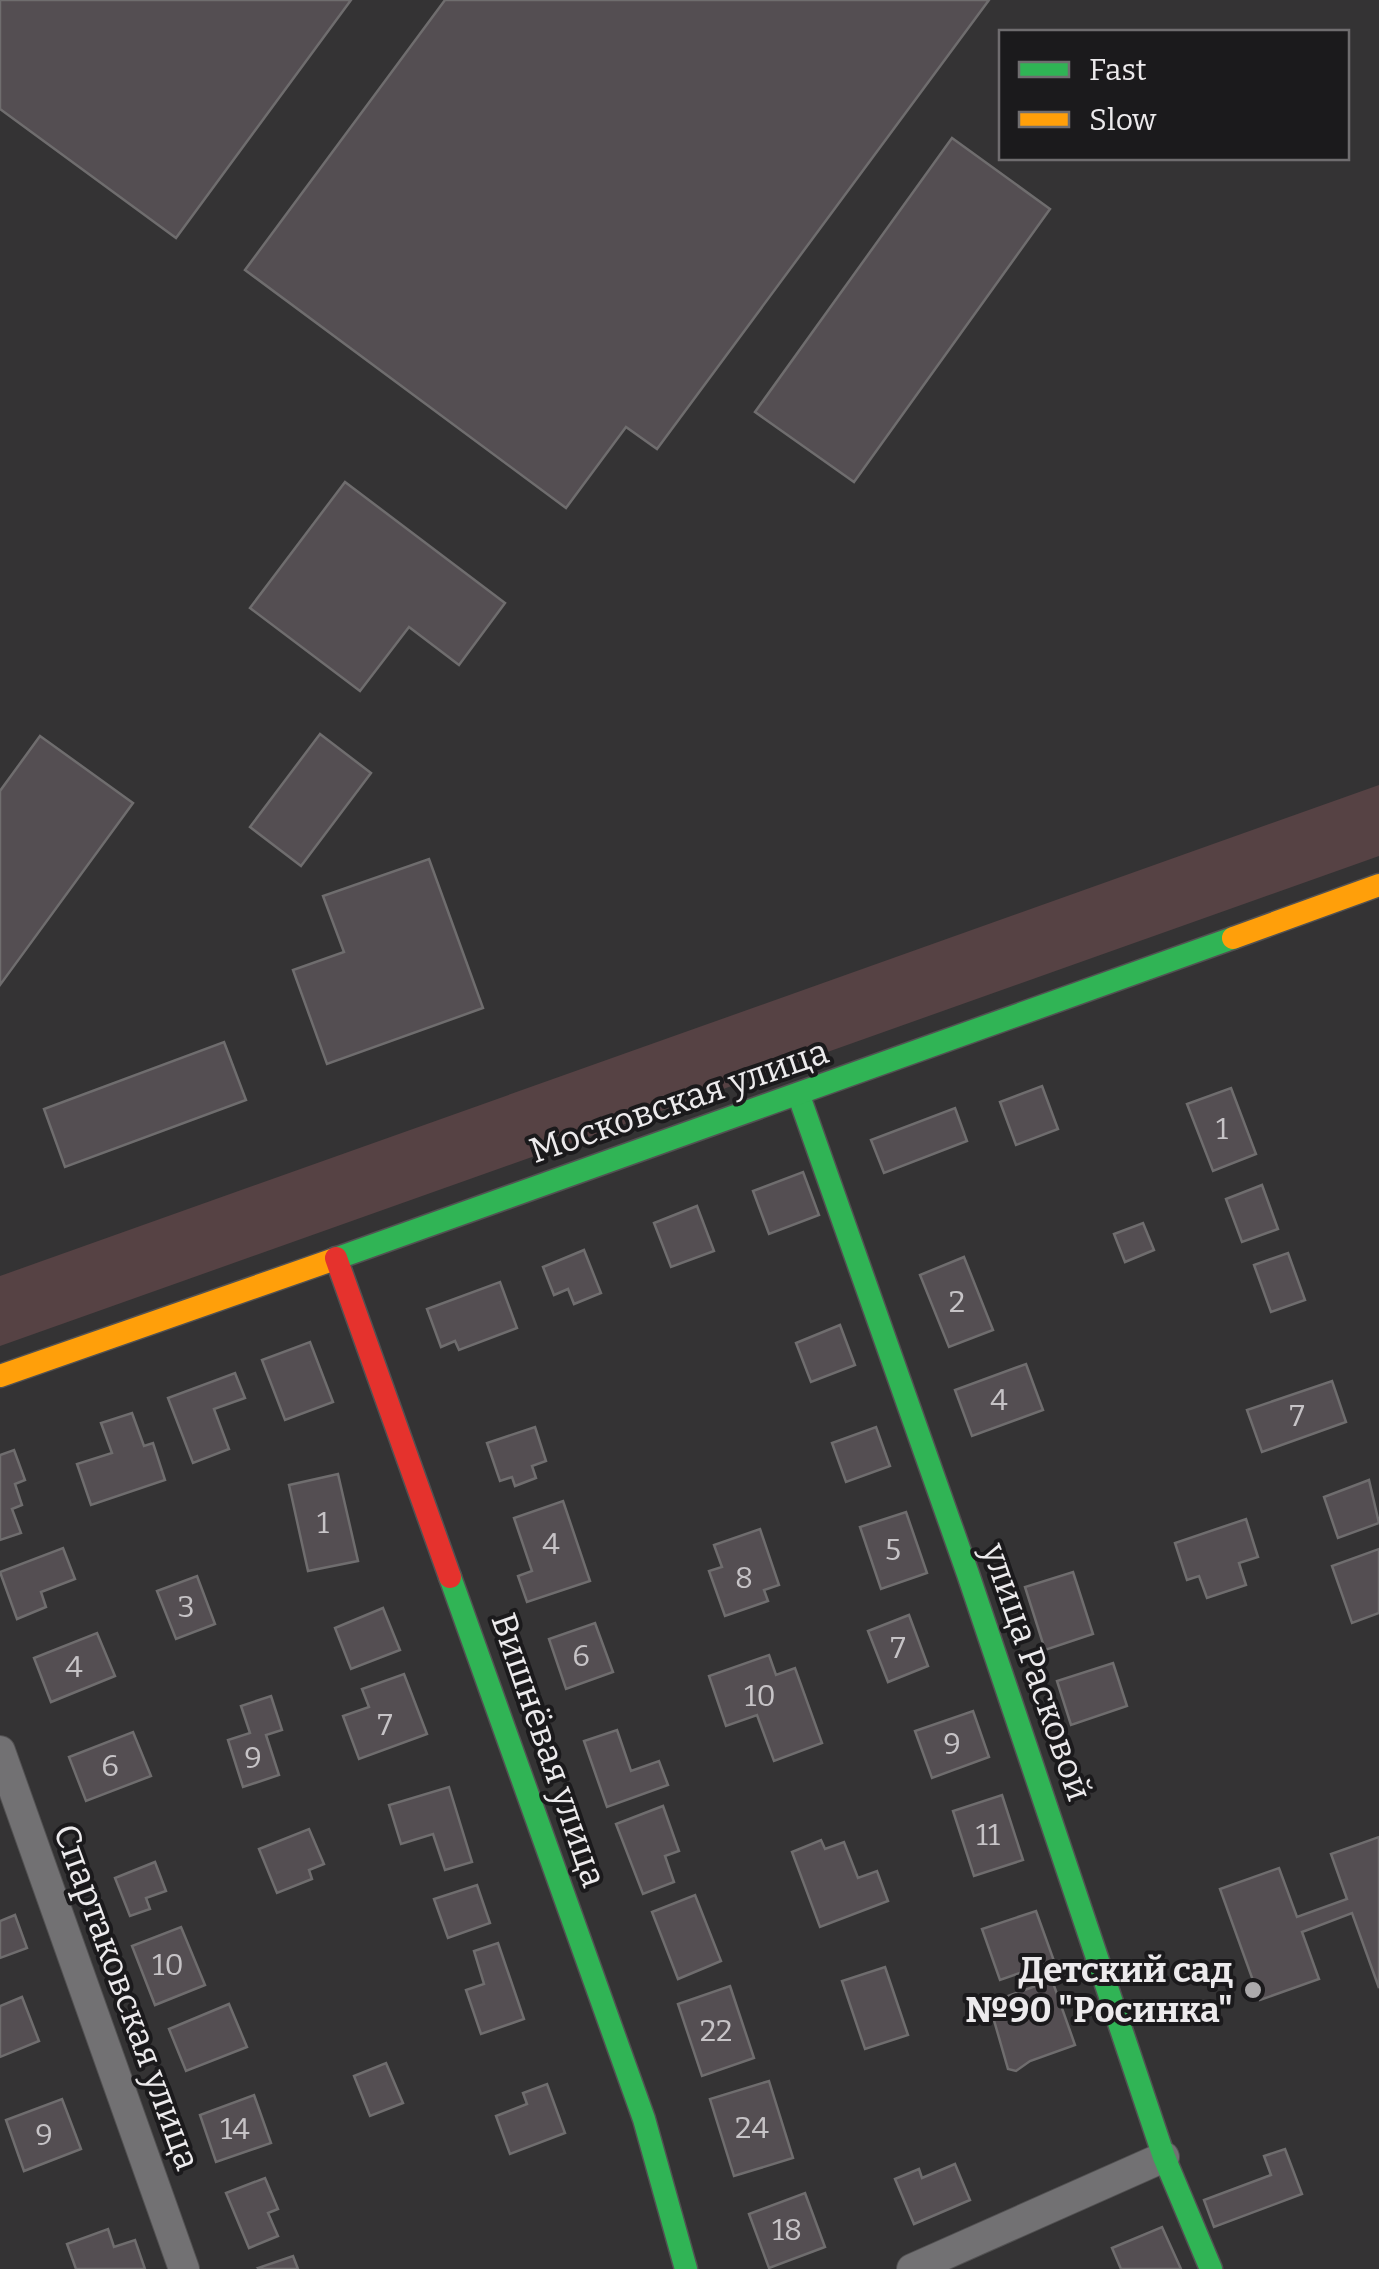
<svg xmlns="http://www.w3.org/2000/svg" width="1379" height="2269" viewBox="0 0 1379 2269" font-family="Bitter,serif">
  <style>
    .green { fill: #564244 }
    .building { fill: #544e52; stroke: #6f6d6e; stroke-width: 2.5 }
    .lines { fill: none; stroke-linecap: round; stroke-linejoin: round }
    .street-casing { stroke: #525152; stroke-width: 32 }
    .fast-casing { stroke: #525152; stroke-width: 25 }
    .slow-casing { stroke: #525152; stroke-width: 25 }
    .jam-casing { stroke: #525152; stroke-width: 25 }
    .street { stroke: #727173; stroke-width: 30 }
    .fast { stroke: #30b455; stroke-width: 22 }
    .slow { stroke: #ff9f0a; stroke-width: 22 }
    .jam { stroke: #e5322d; stroke-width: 22 }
    .poi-dot { fill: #acaaac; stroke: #1b1a1c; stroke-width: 4 }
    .labels { text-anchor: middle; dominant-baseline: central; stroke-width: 8; stroke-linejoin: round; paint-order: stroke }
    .number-label { font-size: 30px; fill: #c6c3c6 }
    .street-label { font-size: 35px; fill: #eceaec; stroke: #1b1a1c }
    .poi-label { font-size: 35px; font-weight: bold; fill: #eceaec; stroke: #1b1a1c; text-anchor: end }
  </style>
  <rect width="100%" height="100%" fill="#343334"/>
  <polygon class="green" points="1379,785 1379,856 0,1346 0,1276"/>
  <g class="building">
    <polygon points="0,0 351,0 176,238 0,109"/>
    <polygon points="445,0 989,0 657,449 626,427 566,508 245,270"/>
    <polygon points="952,138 1050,209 854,482 755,412"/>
    <polygon points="345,482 505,603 459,665 409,627 360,691 250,608"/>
    <polygon points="320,734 371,773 301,866 250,827"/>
    <polygon points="40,736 133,803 0,985 0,791"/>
    <polygon points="429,859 483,1008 327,1064 293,970 344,952 323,896"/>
    <polygon points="224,1042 246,1100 65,1167 44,1109"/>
    <polygon points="1042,1086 1058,1129 1016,1145 1000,1102"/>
    <polygon points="1231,1088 1256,1154 1213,1171 1187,1104"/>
    <polygon points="955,1108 967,1141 884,1173 871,1140"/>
    <polygon points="803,1172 819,1215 769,1234 753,1191"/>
    <polygon points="1262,1185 1278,1229 1242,1242 1226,1199"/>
    <polygon points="697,1206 714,1251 671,1267 654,1223"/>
    <polygon points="1143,1223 1154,1250 1125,1262 1114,1234"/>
    <polygon points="584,1250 601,1293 574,1304 568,1289 554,1295 543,1267"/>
    <polygon points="1288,1253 1305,1300 1271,1312 1254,1265"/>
    <polygon points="964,1257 993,1330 949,1347 920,1275"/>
    <polygon points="500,1282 517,1328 459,1350 455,1341 441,1347 427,1309"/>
    <polygon points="840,1325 855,1365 811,1382 796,1343"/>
    <polygon points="310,1342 333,1402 285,1420 262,1360"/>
    <polygon points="1026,1364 1043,1410 972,1436 955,1390"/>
    <polygon points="235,1373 245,1398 214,1409 229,1449 193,1463 168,1398"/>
    <polygon points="1332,1381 1346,1422 1262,1452 1247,1410"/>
    <polygon points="132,1413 144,1446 153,1443 165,1480 91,1505 77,1464 112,1453 101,1423"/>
    <polygon points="535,1427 546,1461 532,1466 536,1478 515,1486 512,1477 500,1481 487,1443"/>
    <polygon points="876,1427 890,1466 846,1482 832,1443"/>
    <polygon points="14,1450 25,1480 15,1484 22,1505 12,1509 21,1533 0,1540 0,1455"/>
    <polygon points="338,1474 358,1561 308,1571 289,1485"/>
    <polygon points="1369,1480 1379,1523 1338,1538 1324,1497"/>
    <polygon points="563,1501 590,1581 527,1602 518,1576 532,1571 514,1518"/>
    <polygon points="906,1512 927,1573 881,1589 860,1527"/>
    <polygon points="1246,1519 1258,1557 1239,1563 1246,1585 1207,1598 1199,1576 1187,1580 1175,1543"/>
    <polygon points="760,1529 779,1585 764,1590 768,1601 725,1616 709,1571 722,1567 714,1545"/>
    <polygon points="63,1548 75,1579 41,1592 46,1607 17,1619 0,1572"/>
    <polygon points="1379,1549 1379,1613 1352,1623 1332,1566"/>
    <polygon points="1073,1572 1093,1634 1045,1650 1025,1587"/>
    <polygon points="197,1576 215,1624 176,1639 157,1591"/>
    <polygon points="383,1608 400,1650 351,1669 335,1628"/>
    <polygon points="909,1615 928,1666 888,1682 868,1631"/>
    <polygon points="595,1623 613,1672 566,1689 549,1639"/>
    <polygon points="97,1633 115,1676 51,1702 34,1658"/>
    <polygon points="769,1655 776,1675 795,1668 822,1743 774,1761 757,1715 726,1726 709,1676"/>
    <polygon points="1113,1663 1127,1706 1071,1725 1057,1681"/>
    <polygon points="404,1674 427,1734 359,1759 343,1716 369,1707 362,1689"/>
    <polygon points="271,1696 282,1730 266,1735 279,1775 243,1787 228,1740 250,1733 241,1706"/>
    <polygon points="973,1711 989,1757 932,1778 915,1731"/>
    <polygon points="617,1730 631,1771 659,1761 668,1785 607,1807 584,1741"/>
    <polygon points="133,1732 151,1776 86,1801 69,1757"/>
    <polygon points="449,1787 472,1862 445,1870 433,1834 401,1844 389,1805"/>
    <polygon points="1002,1795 1023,1860 974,1876 953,1811"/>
    <polygon points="663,1806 679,1851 665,1856 674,1882 643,1894 616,1824"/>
    <polygon points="309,1829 324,1864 309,1870 312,1879 277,1893 259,1849"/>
    <polygon points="1379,1837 1379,1988 1352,1913 1302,1932 1319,1979 1260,2000 1220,1889 1279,1868 1297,1917 1347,1899 1331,1854"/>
    <polygon points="821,1840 825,1849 844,1842 858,1878 877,1871 888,1901 820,1927 792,1852"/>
    <polygon points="155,1862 166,1891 146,1898 150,1909 130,1916 115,1878"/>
    <polygon points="477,1885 490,1923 448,1938 434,1899"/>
    <polygon points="695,1895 721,1961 678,1979 652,1912"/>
    <polygon points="1036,1911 1054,1961 1000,1980 982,1929"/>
    <polygon points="15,1915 27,1948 0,1958 0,1921"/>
    <polygon points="181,1927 205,1985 155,2005 132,1946"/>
    <polygon points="498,1943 524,2019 481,2034 466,1990 484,1984 474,1951"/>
    <polygon points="885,1967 908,2035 865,2049 842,1981"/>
    <polygon points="1052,1980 1075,2045 1030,2061 1016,2071 1008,2069 989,2003"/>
    <polygon points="730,1986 754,2058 702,2076 678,2004"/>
    <polygon points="22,1997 39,2041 0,2057 0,2006"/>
    <polygon points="229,2004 247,2047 186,2071 169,2029"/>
    <polygon points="386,2063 403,2103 370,2116 354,2076"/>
    <polygon points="769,2081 793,2158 734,2176 710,2099"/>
    <polygon points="547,2084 565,2133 510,2154 496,2116 527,2104 523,2093"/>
    <polygon points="254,2095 271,2143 216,2162 200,2115"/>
    <polygon points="62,2099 81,2149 24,2171 6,2120"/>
    <polygon points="1285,2149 1302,2194 1214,2227 1204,2200 1271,2175 1264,2156"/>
    <polygon points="955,2164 970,2200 914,2224 895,2179 919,2169 922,2178"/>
    <polygon points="265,2178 278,2209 268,2213 278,2236 249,2248 226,2193"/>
    <polygon points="805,2193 825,2247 769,2268 749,2214"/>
    <polygon points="1162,2227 1181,2269 1121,2269 1112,2248"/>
    <polygon points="108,2229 114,2247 135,2240 145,2269 76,2269 67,2244"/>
    <polygon points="293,2256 298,2269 259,2269 258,2268"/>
  </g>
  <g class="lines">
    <defs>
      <g id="street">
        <polyline points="0,1751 184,2269"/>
        <polyline points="912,2269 1164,2157"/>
      </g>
      <g id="fast">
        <polyline points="799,1096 968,1574 1164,2157 1211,2269"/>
        <polyline points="332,1260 1233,938"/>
        <polyline points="450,1577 644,2119 686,2269"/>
      </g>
      <g id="slow">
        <polyline points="1233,938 1379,885"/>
        <polyline points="0,1376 332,1260"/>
      </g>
      <polyline id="jam" points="336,1258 450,1577"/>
    </defs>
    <use href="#street" class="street-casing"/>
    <use href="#fast" class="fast-casing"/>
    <use href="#slow" class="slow-casing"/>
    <use href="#jam" class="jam-casing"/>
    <use href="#street" class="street"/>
    <use href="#fast" class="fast"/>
    <use href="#slow" class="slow"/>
    <use href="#jam" class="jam"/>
  </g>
  <circle class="poi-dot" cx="1253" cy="1990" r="10"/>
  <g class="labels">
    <g class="number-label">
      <text x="1222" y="1129">1</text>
      <text x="957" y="1302">2</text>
      <text x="999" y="1400">4</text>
      <text x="1297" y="1416">7</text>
      <text x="323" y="1523">1</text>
      <text x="551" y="1544">4</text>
      <text x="893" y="1550">5</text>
      <text x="744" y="1578">8</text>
      <text x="186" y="1607">3</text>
      <text x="898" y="1648">7</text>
      <text x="581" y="1656">6</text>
      <text x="74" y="1667">4</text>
      <text x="760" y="1696">10</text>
      <text x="385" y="1725">7</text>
      <text x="952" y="1744">9</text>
      <text x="253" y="1758">9</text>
      <text x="110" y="1766">6</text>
      <text x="988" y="1835">11</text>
      <text x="168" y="1965">10</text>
      <text x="716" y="2031">22</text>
      <text x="752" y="2128">24</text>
      <text x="235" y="2129">14</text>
      <text x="44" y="2135">9</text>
      <text x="787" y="2230">18</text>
    </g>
    <g class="street-label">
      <text transform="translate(679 1101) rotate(-19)">Московская улица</text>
      <text transform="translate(1037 1672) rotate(71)">улица Расковой</text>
      <text transform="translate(549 1750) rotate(71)">Вишнёвая улица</text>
      <text transform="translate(127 1997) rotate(70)">Спартаковская улица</text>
    </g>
    <g class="poi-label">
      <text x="1233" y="1970">Детский сад<tspan x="1233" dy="40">№90 "Росинка"</tspan></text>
    </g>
  </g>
  <rect x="999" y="30" width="350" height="130" fill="#1b1a1c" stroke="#6f6d6f" stroke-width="2.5"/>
  <rect x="1019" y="62" width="50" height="15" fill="#30b455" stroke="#6f6d6f" stroke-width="2.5"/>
  <text x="1089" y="80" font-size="30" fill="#eceaec">Fast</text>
  <rect x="1019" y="112" width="50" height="15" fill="#ff9f0a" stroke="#6f6d6f" stroke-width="2.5"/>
  <text x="1089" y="130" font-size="30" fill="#eceaec">Slow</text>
</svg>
